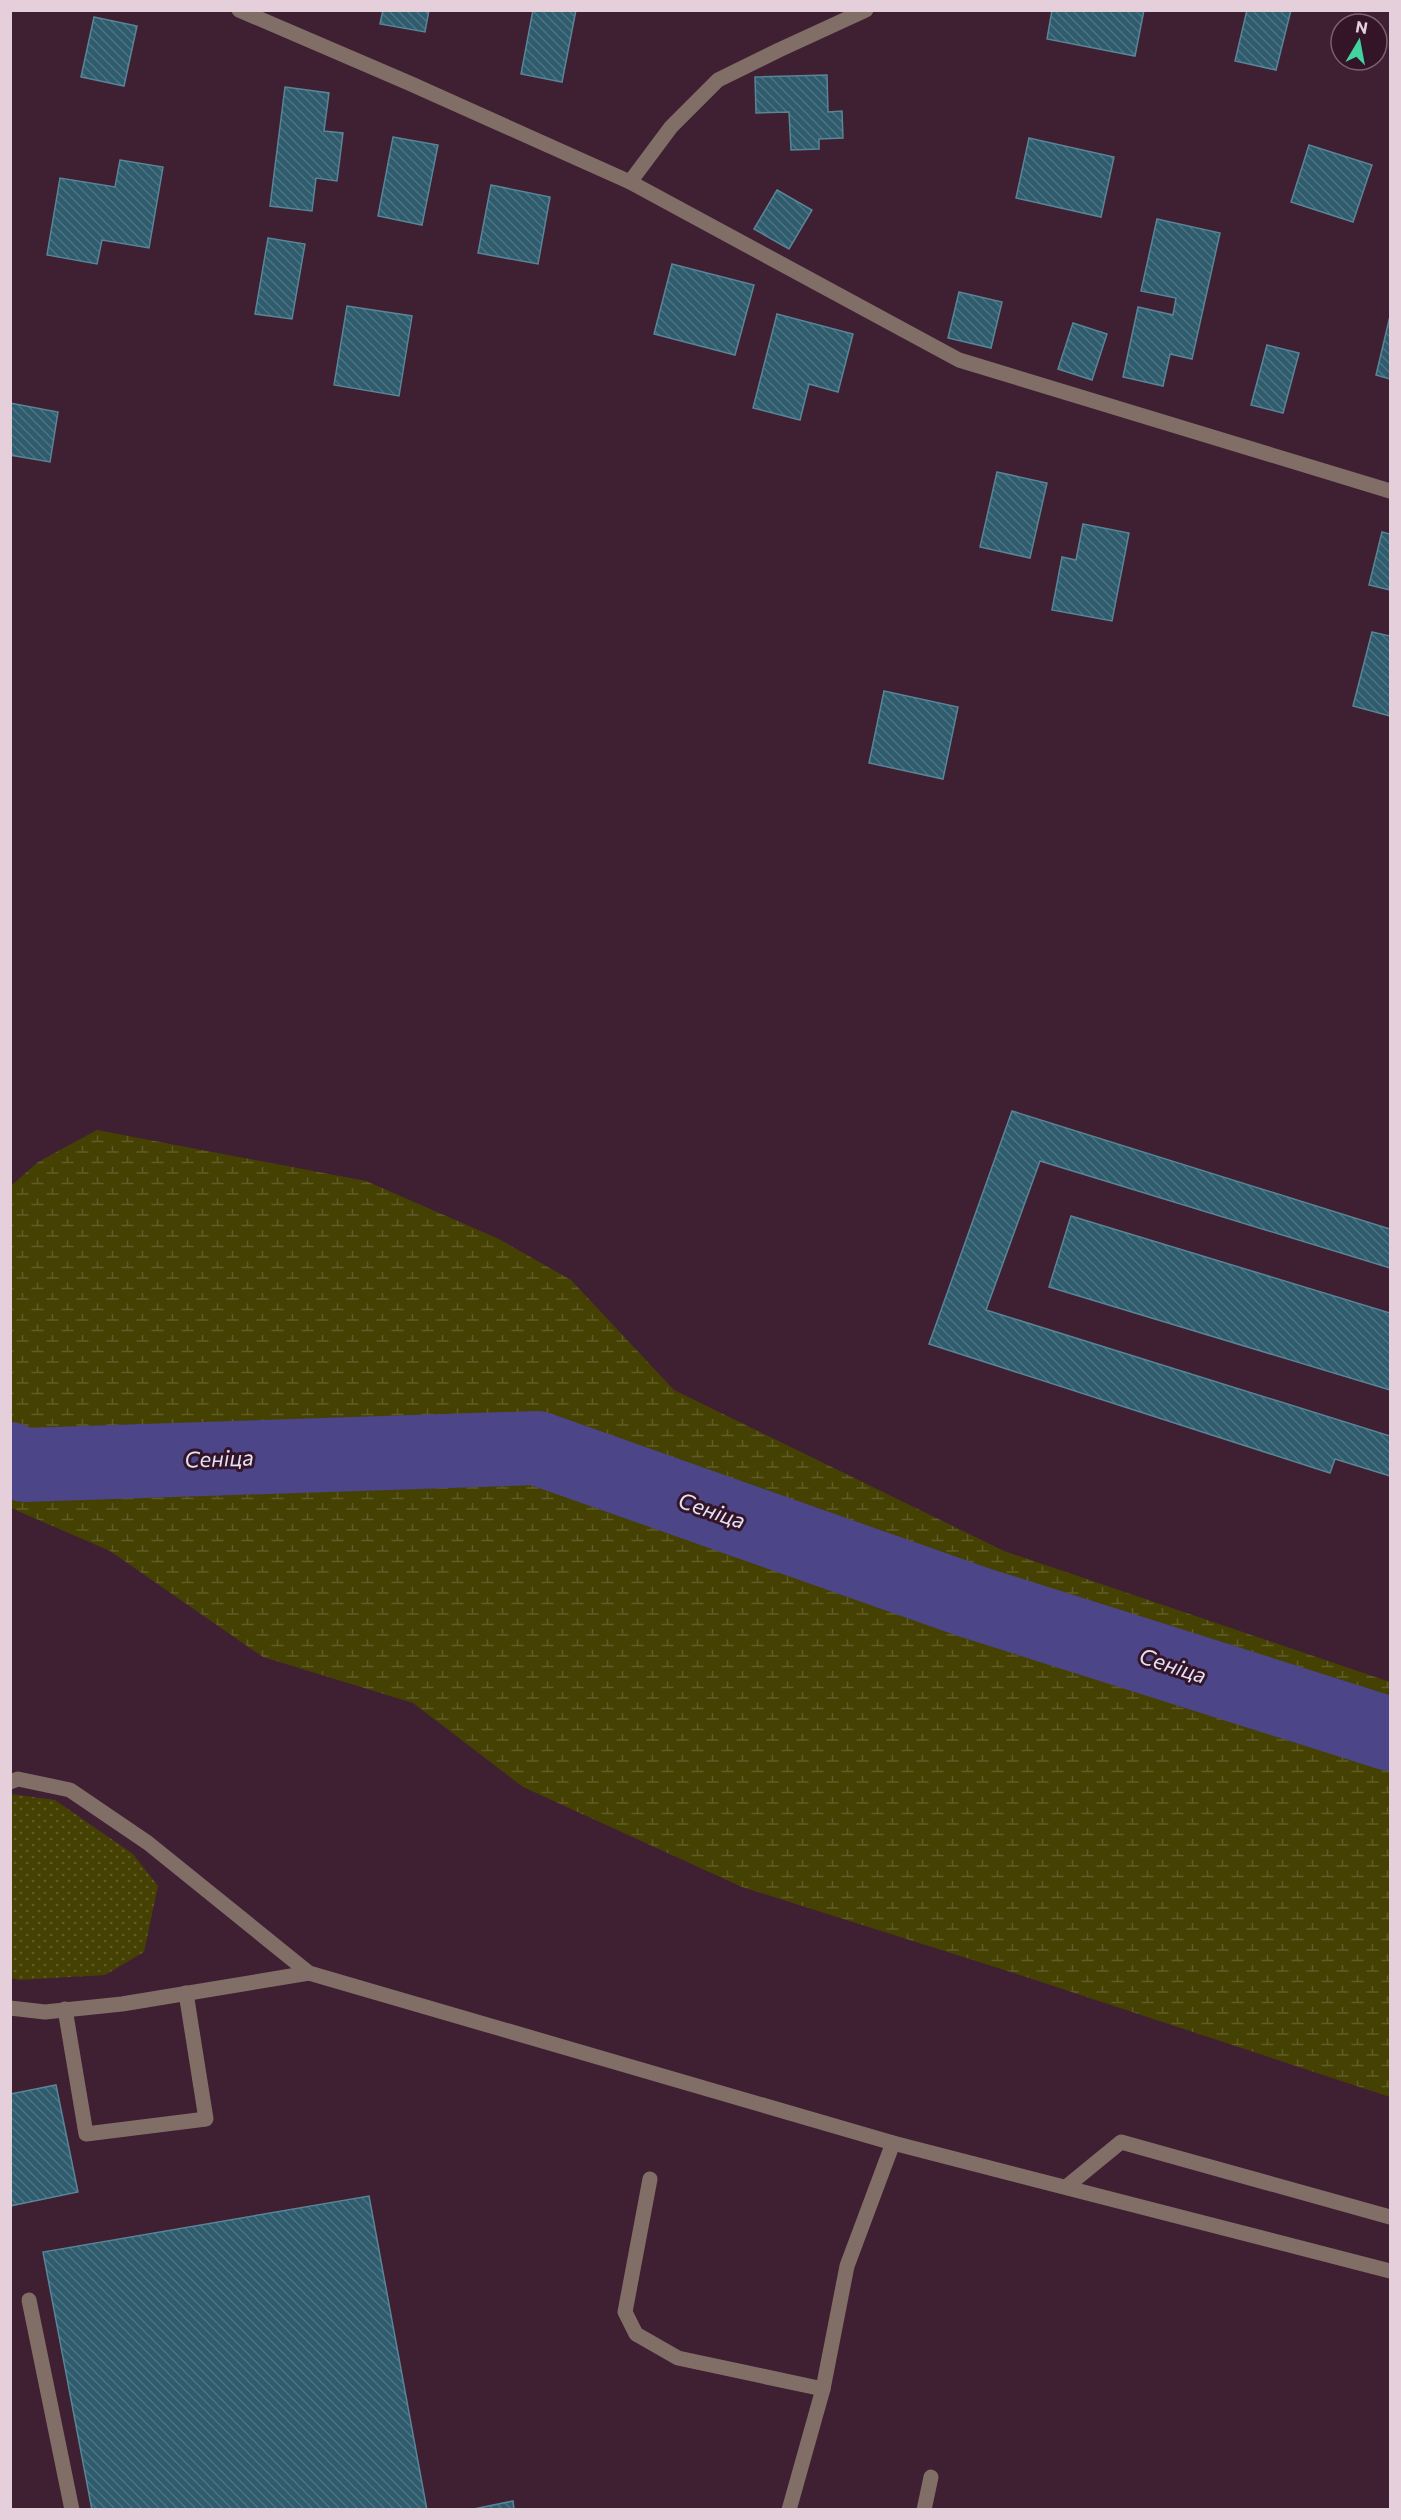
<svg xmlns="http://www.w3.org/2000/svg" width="1401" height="2520" viewBox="0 0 1401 2520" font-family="Commissioner,sans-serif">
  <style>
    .green { fill: url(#green-dots) }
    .wetland { fill: url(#wetland-marsh) }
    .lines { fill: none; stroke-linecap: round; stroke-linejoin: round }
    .river { stroke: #4c4588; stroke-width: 74 }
    .building { fill: url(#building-back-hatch); stroke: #588597; stroke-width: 1.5 }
    .minor { stroke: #816f67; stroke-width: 15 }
    .labels { text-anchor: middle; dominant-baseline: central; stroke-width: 6; stroke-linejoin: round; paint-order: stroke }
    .water-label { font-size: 22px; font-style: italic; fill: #e1e2f6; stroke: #341528 }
  </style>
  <defs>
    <pattern id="green-dots" width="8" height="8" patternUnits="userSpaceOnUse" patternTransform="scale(1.5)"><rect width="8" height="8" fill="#454103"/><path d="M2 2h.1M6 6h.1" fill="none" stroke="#605b27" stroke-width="1.8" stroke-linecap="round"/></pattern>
    <pattern id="wetland-marsh" width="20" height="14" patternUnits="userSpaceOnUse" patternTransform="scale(1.5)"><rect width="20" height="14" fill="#454103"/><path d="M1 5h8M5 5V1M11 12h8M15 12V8" fill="none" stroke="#605b27"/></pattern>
    <pattern id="building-back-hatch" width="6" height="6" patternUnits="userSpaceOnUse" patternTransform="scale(1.5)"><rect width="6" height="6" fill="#2f5c6d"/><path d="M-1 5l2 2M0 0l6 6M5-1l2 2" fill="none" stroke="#4d7281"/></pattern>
  </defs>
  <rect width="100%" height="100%" fill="#3f1f32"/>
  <polygon class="green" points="11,1794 55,1800 133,1854 158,1886 144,1952 105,1975 19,1980 11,1978"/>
  <polygon class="wetland" points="97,1130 366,1181 499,1239 571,1280 674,1390 1004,1551 1390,1682 1390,2097 1017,1974 742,1887 523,1787 413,1703 263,1657 110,1551 11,1508 11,1186 38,1162"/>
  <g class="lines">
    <polyline class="river" points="10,1459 24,1465 537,1448 973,1602 1390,1734"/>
  </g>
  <g class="building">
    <polygon points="383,10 429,10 425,32 380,24"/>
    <polygon points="533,10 576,10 562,82 521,74"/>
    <polygon points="1052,10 1144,10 1135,56 1047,39"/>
    <polygon points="1247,10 1291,10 1276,70 1235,61"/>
    <polygon points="94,17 137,26 124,86 81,77"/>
    <polygon points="827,75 828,112 842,111 843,138 819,139 819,149 791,150 789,112 756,113 755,77"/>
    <polygon points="285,87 329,93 324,131 343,133 337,181 316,178 312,211 270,206"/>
    <polygon points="393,137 438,145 422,225 378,216"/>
    <polygon points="1029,138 1114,157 1101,217 1016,198"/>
    <polygon points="1309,145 1372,165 1353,222 1291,202"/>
    <polygon points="120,160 163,167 149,248 102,240 97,264 47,255 60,178 115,187"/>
    <polygon points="491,185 550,197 538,264 478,253"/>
    <polygon points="777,190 812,210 789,249 754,229"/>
    <polygon points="1157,219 1220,233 1192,359 1170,354 1163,386 1123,377 1138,307 1173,315 1176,298 1141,291"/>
    <polygon points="268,238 305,244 292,319 255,314"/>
    <polygon points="672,264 754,285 735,355 654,334"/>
    <polygon points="959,292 1002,302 991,348 948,338"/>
    <polygon points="347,306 412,316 399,396 334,385"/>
    <polygon points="777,314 853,334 838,392 809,384 800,420 753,408"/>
    <polygon points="1390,316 1390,379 1376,375"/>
    <polygon points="1073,323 1107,334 1092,380 1058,369"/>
    <polygon points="1267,345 1299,353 1283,413 1251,405"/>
    <polygon points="10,403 58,412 50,462 10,455"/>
    <polygon points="997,472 1047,483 1030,558 980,547"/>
    <polygon points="1083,524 1129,533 1112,621 1052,610 1062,557 1076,560"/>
    <polygon points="1382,532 1390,534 1390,590 1369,585"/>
    <polygon points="1372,632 1390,636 1390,716 1353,706"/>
    <polygon points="884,691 958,707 943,779 869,763"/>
    <polygon points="1012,1111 1390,1229 1390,1268 1040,1161 986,1310 1390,1436 1390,1476 1335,1459 1330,1473 929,1344"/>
    <polygon points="1071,1216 1390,1313 1390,1390 1049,1287"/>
    <polygon points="56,2085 78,2192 10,2206 10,2094"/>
    <polygon points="369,2196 427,2510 92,2510 43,2252"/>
    <polygon points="513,2501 514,2510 469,2510"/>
  </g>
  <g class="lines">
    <g class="minor">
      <polyline points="239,10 409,83 630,182 959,360 1390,491"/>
      <polyline points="630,182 671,127 718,80 779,50 866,10"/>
      <polyline points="10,1782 18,1779 70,1790 148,1843 309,1973 893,2143 1390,2271"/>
      <polyline points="10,2008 45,2012 122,2004 309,1973"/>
      <polyline points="65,2009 86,2134 206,2119 186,1993"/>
      <polyline points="650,2179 625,2312 636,2334 678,2358 823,2389"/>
      <polyline points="1066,2187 1121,2142 1390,2217"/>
      <polyline points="29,2300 72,2510"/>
      <polyline points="789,2510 823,2389 847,2266 893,2143"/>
      <polyline points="924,2510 931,2477"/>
    </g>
  </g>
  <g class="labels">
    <g class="water-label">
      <text transform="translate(219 1458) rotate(-2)">Сеніца</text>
      <text transform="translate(712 1510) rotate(19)">Сеніца</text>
      <text transform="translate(1173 1665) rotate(18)">Сеніца</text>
    </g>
  </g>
  <rect width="1401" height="2520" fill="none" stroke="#e5cfda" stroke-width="24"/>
  <g transform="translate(1359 42) rotate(10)"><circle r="28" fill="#341528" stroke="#7b5f6f" stroke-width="1.5"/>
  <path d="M0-4.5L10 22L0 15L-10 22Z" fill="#41d4a1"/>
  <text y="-9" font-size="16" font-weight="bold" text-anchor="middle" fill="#e5cfda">N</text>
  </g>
</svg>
